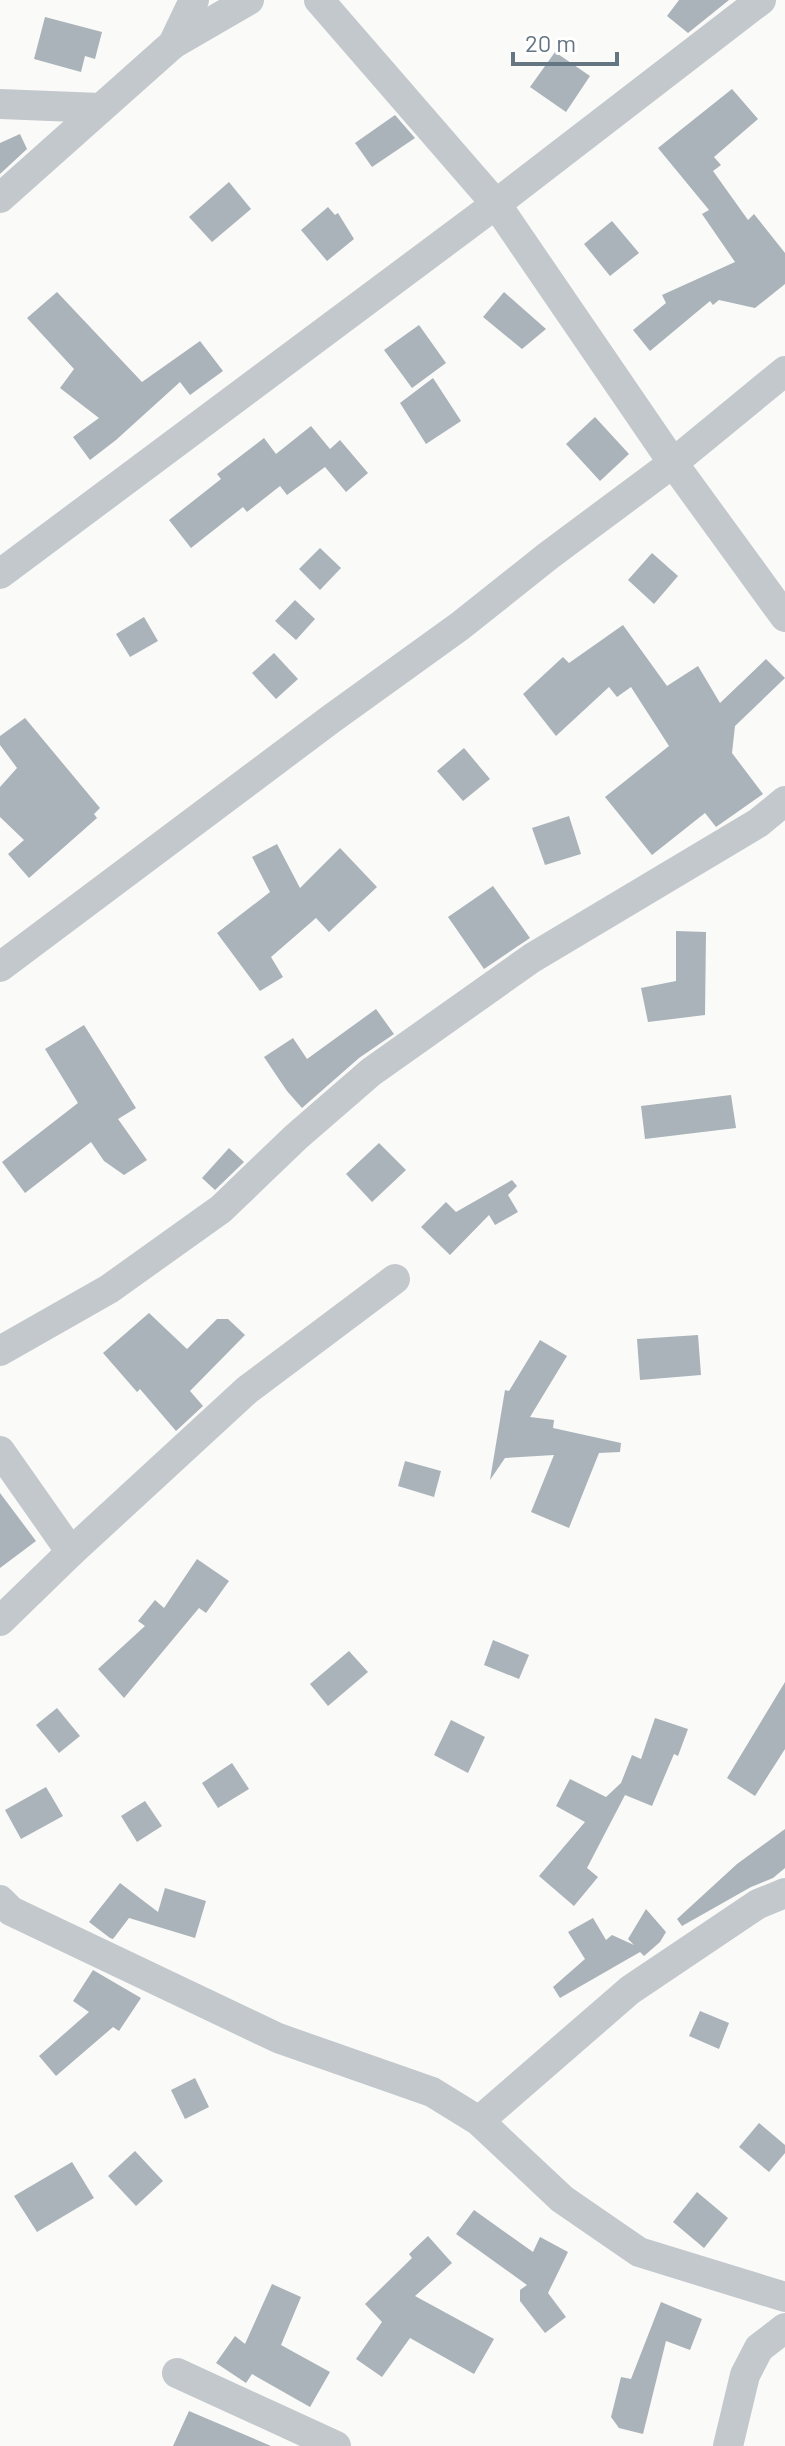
<svg xmlns="http://www.w3.org/2000/svg" width="785" height="2446" viewBox="0 0 785 2446" font-family="Barlow,sans-serif">
  <style>
    .building { fill: #aab3b9 }
    .lines { fill: none; stroke-linecap: round; stroke-linejoin: round }
    .minor { stroke: #c3c8cc; stroke-width: 30 }
  </style>
  <rect width="100%" height="100%" fill="#fafaf8"/>
  <g class="building">
    <polygon points="679,0 729,0 688,33 667,16"/>
    <polygon points="45,17 102,32 95,59 85,56 81,72 34,59"/>
    <polygon points="555,52 590,76 566,112 530,87"/>
    <polygon points="732,89 758,119 714,157 721,165 713,171 748,220 754,214 785,253 785,284 755,308 719,300 713,305 710,301 650,351 633,330 666,303 662,295 735,262 702,214 709,210 658,148"/>
    <polygon points="395,115 415,138 372,167 355,143"/>
    <polygon points="20,134 27,149 0,174 0,143"/>
    <polygon points="229,182 251,209 212,242 189,217"/>
    <polygon points="328,207 335,215 338,213 354,239 327,261 301,230"/>
    <polygon points="612,221 639,253 610,276 584,244"/>
    <polygon points="57,292 142,382 200,341 223,371 190,395 180,382 116,440 90,460 73,437 99,418 60,388 74,369 27,318"/>
    <polygon points="504,292 546,329 522,349 483,317"/>
    <polygon points="419,325 446,363 412,388 384,350"/>
    <polygon points="433,378 461,421 426,444 400,403"/>
    <polygon points="595,417 629,454 600,481 566,444"/>
    <polygon points="311,426 330,449 340,440 368,473 346,492 325,467 287,495 280,486 247,512 243,507 191,548 169,520 221,479 217,474 264,438 276,454"/>
    <polygon points="320,548 341,568 320,590 299,569"/>
    <polygon points="652,553 678,576 654,604 628,580"/>
    <polygon points="295,600 315,619 296,640 275,621"/>
    <polygon points="144,617 158,641 130,657 116,634"/>
    <polygon points="623,625 667,686 698,666 720,703 766,659 785,678 735,726 732,753 763,794 716,827 705,813 652,855 605,797 669,746 631,687 617,697 609,687 556,736 523,694 563,657 569,663"/>
    <polygon points="274,653 298,679 276,699 252,673"/>
    <polygon points="25,718 100,808 94,814 97,818 29,878 8,854 24,840 0,817 0,787 17,768 0,745 0,736"/>
    <polygon points="464,748 490,779 463,801 437,771"/>
    <polygon points="569,816 581,854 545,865 532,828"/>
    <polygon points="277,844 300,888 340,848 377,887 329,932 316,918 271,957 283,977 260,991 217,933 270,892 252,857"/>
    <polygon points="493,886 530,938 484,969 448,917"/>
    <polygon points="676,931 706,932 705,1015 648,1022 641,988 676,981"/>
    <polygon points="376,1009 394,1034 359,1058 302,1108 287,1091 264,1057 293,1038 307,1059"/>
    <polygon points="84,1025 136,1108 118,1119 147,1160 124,1175 104,1161 91,1142 25,1193 2,1162 78,1103 45,1049"/>
    <polygon points="731,1095 736,1128 645,1139 641,1106"/>
    <polygon points="379,1143 406,1170 372,1202 346,1174"/>
    <polygon points="229,1148 244,1162 215,1190 202,1178"/>
    <polygon points="512,1180 517,1186 508,1195 518,1212 495,1225 489,1215 450,1255 421,1227 446,1202 456,1212"/>
    <polygon points="149,1313 187,1349 217,1319 228,1319 245,1335 190,1391 203,1406 176,1431 140,1389 137,1392 103,1353"/>
    <polygon points="698,1335 701,1375 640,1380 637,1339"/>
    <polygon points="540,1340 567,1356 530,1417 554,1420 553,1428 621,1443 620,1452 599,1453 569,1528 531,1512 554,1455 505,1458 490,1480 505,1390 509,1391"/>
    <polygon points="405,1461 441,1471 434,1497 398,1486"/>
    <polygon points="0,1493 36,1541 0,1568"/>
    <polygon points="197,1559 229,1581 206,1613 199,1608 124,1698 98,1669 145,1626 138,1621 155,1600 164,1608"/>
    <polygon points="493,1640 529,1655 519,1679 484,1665"/>
    <polygon points="349,1651 368,1672 328,1706 310,1684"/>
    <polygon points="785,1682 785,1749 755,1796 727,1778"/>
    <polygon points="57,1708 80,1736 59,1753 36,1725"/>
    <polygon points="655,1718 688,1729 678,1756 674,1754 652,1806 625,1795 587,1868 598,1877 574,1906 539,1876 585,1822 556,1806 570,1779 606,1797 621,1783 632,1755 641,1759"/>
    <polygon points="451,1720 485,1737 468,1773 434,1755"/>
    <polygon points="232,1763 249,1789 218,1808 202,1783"/>
    <polygon points="46,1787 63,1816 21,1839 5,1810"/>
    <polygon points="145,1801 162,1826 137,1842 121,1816"/>
    <polygon points="785,1829 785,1868 773,1878 751,1887 682,1926 677,1919 737,1864"/>
    <polygon points="120,1883 158,1912 165,1888 206,1901 195,1938 129,1918 113,1939 110,1938 89,1922"/>
    <polygon points="646,1909 666,1932 660,1942 644,1956 640,1952 560,1998 553,1987 585,1959 568,1932 593,1918 606,1940 612,1935 634,1945 628,1939"/>
    <polygon points="93,1970 141,1998 119,2031 113,2027 56,2076 39,2056 89,2012 73,2001"/>
    <polygon points="700,2011 729,2023 719,2049 689,2036"/>
    <polygon points="195,2078 209,2107 185,2119 171,2090"/>
    <polygon points="759,2123 785,2145 785,2153 769,2172 739,2147"/>
    <polygon points="135,2151 163,2181 136,2206 108,2176"/>
    <polygon points="72,2162 94,2198 37,2232 14,2196"/>
    <polygon points="697,2192 728,2218 704,2248 673,2222"/>
    <polygon points="474,2210 533,2252 540,2237 568,2252 548,2293 566,2317 545,2333 520,2301 520,2290 527,2285 456,2234"/>
    <polygon points="428,2236 452,2263 415,2296 494,2339 474,2374 410,2338 382,2377 356,2359 382,2322 365,2304 412,2258 409,2254"/>
    <polygon points="272,2284 301,2297 281,2345 330,2372 310,2407 252,2374 246,2383 216,2363 235,2336 245,2344"/>
    <polygon points="661,2302 702,2319 690,2350 666,2341 643,2434 619,2428 611,2417 621,2377 631,2379"/>
    <polygon points="189,2411 203,2417 271,2446 173,2446"/>
  </g>
  <g class="lines">
    <g class="minor">
      <polyline points="319,0 496,204 673,463 785,617"/>
      <polyline points="173,44 249,0"/>
      <polyline points="0,104 100,108"/>
      <polyline points="0,198 173,44 194,0"/>
      <polyline points="0,574 496,204 761,0"/>
      <polyline points="0,967 331,719 460,626 548,556 673,463 785,371"/>
      <polyline points="0,1351 109,1289 221,1209 296,1137 371,1072 532,958 758,823 785,801"/>
      <polyline points="0,1451 71,1552"/>
      <polyline points="0,1621 71,1552 247,1390 395,1279"/>
      <polyline points="0,1900 11,1911 278,2038 432,2092 479,2121 562,2199 639,2252 785,2297"/>
      <polyline points="479,2121 630,1990 758,1904 785,1893"/>
      <polyline points="177,2373 336,2446"/>
      <polyline points="728,2446 745,2375 759,2348 785,2328"/>
    </g>
  </g>
  <path d="M513 52v12h104v-12" fill="none" stroke="#657683" stroke-width="4"/>
  <text x="525" y="52" font-size="24" fill="#657683" stroke="#ffffff" stroke-width="6" paint-order="stroke">20 m</text>
</svg>
